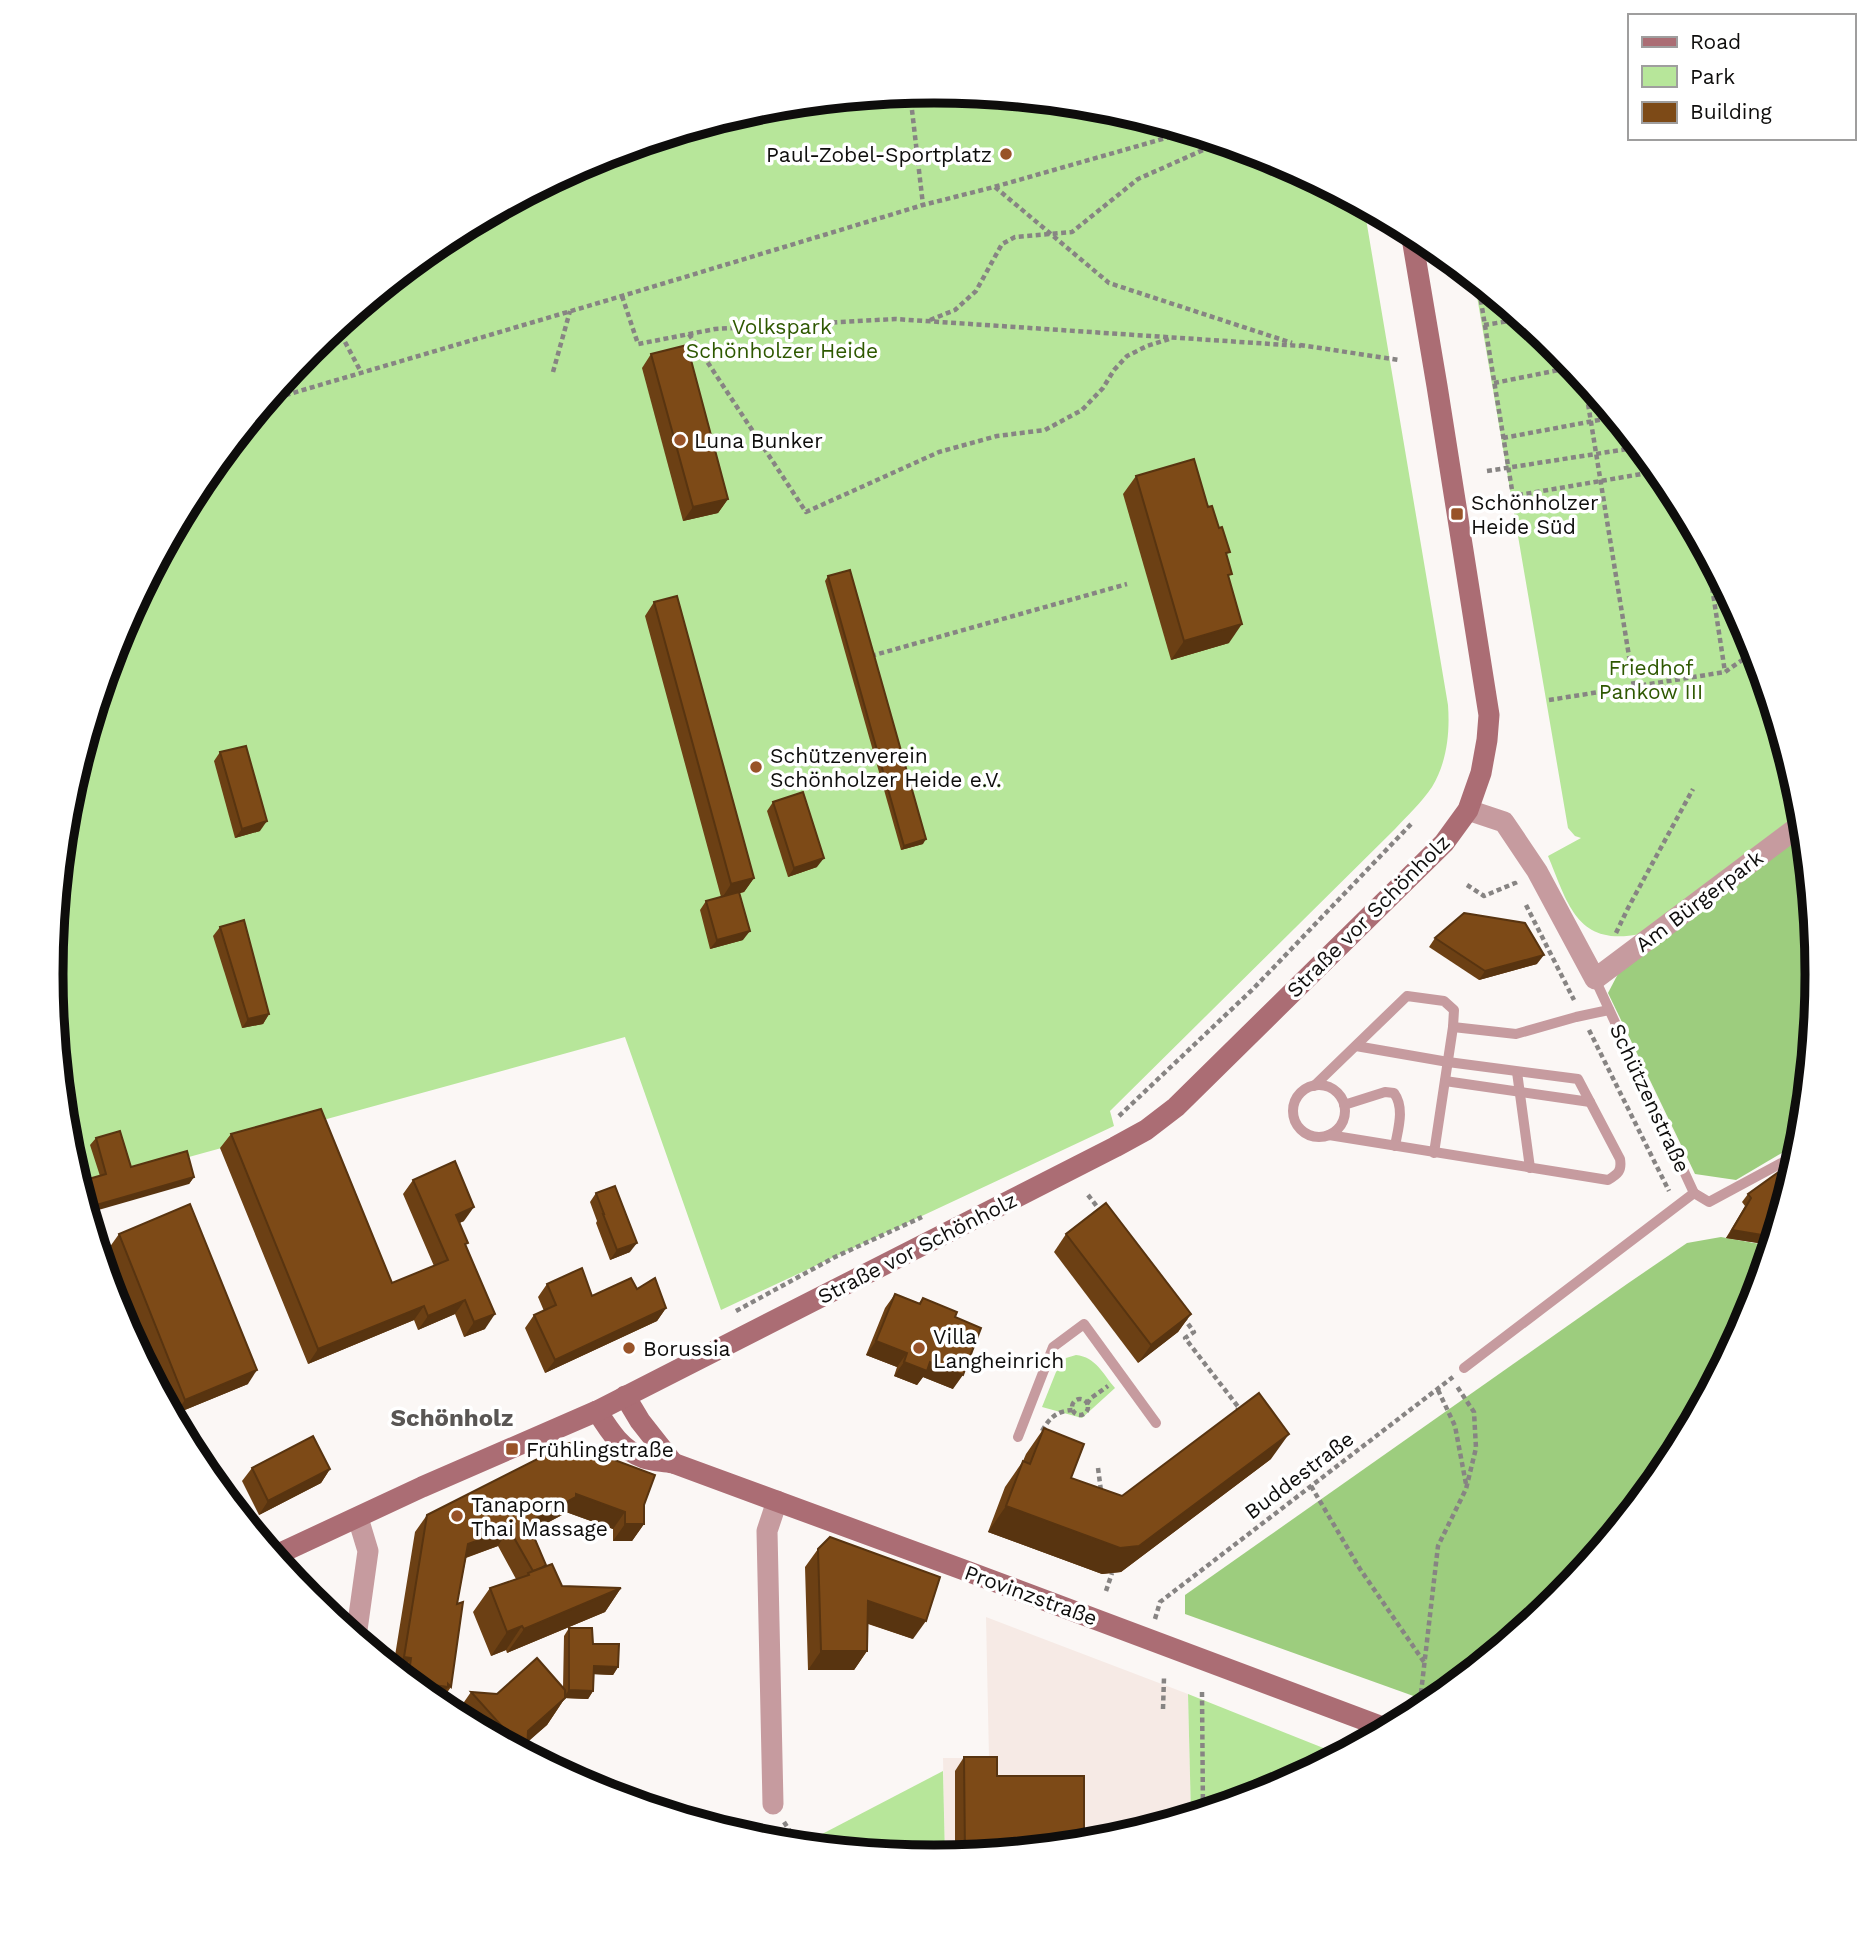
<svg xmlns="http://www.w3.org/2000/svg" width="1869" height="1949" viewBox="0 0 1869 1949" font-family="'Work Sans',sans-serif">
  <style>
    .built { fill: #f6eae5 }
    .green { fill: #b7e69a }
    .forest { fill: #9dcd7e }
    .lines { fill: none; stroke-linecap: round; stroke-linejoin: round }
    .path { stroke: #878483; stroke-width: 4.5; stroke-dasharray: 5 3.5; stroke-linecap: butt }
    .service { stroke: #c69b9f; stroke-width: 10 }
    .minor { stroke: #c69b9f; stroke-width: 21 }
    .tertiary { stroke: #c69b9f; stroke-width: 21 }
    .secondary { stroke: #ab6d74; stroke-width: 21 }
    .wall { fill: #6c4014 }
    .shaded-wall { fill: #583410 }
    .building { fill: #7d4a17; stroke: #583410; stroke-width: 2 }
    .poi-dot { fill: #985328; stroke: #fff; stroke-width: 2.5 }
    .labels { text-anchor: middle; dominant-baseline: central; stroke-width: 7; stroke-linejoin: round; paint-order: stroke }
    .poi-label { font-size: 21px; fill: #0e0d0c; stroke: #fff; text-anchor: start }
    .park-label { font-size: 21px; fill: #2e5801; stroke: #fff }
    .street-label { font-size: 21px; fill: #0e0d0c; stroke: #fff }
    .quarter-label { font-size: 24px; font-weight: bold; fill: #595654; stroke: #fff }
    .rim { fill: none; stroke: #0e0d0c; stroke-width: 9 }
  </style>
  <rect width="100%" height="100%" fill="#fbf7f5"/>
  <polygon class="built" points="986,1617 1188,1694 1191,1816 1107,1841 945,1857 943,1758 989,1758"/>
  <g class="green">
    <path d="M935 91 1107 108 1273 158 1364 207 1448 705C1450 733 1447 762 1432 787 1422 802 1407 816 1395 829L1110 1111 1114 1126 721 1310 625 1037 80 1187 68 1147 51 974 68 802 118 636 200 483 310 349 444 239 597 158 762 108Z"/>
    <path d="M1474 279 1560 350 1670 484 1751 637 1801 802 1802 811 1640 934C1577 947 1568 904 1548 856L1581 838 1575 836 1568 828Z"/>
    <path d="M1076 1355C1096 1357 1103 1374 1115 1388L1082 1418 1042 1407 1058 1367 1066 1358Z"/>
    <polygon points="1188,1694 1341,1755 1272,1791 1191,1816"/>
    <polygon points="943,1771 945,1857 934,1858 801,1845"/>
  </g>
  <g class="forest">
    <polygon points="1804,829 1818,975 1802,1141 1736,1180 1695,1174 1608,993 1620,970"/>
    <polygon points="1721,1237 1771,1246 1751,1313 1669,1466 1559,1600 1433,1703 1185,1614 1185,1595 1627,1284 1687,1243"/>
  </g>
  <g class="lines">
    <g class="path">
      <polyline points="910,93 923,205"/>
      <polyline points="995,187 1109,283 1292,343"/>
      <polyline points="1478,283 1513,496 1659,471"/>
      <polyline points="622,296 638,344 715,329 895,319 1301,346"/>
      <polyline points="930,320 955,310 976,291 1002,244 1015,237 1072,232 1138,179 1221,142"/>
      <polyline points="1484,325 1522,319"/>
      <polyline points="337,327 361,372"/>
      <polyline points="689,334 806,512 939,452 997,436 1045,430 1082,410 1103,388 1114,370 1127,356 1147,346 1169,339"/>
      <polyline points="1300,345 1399,360"/>
      <polyline points="553,372 570,311"/>
      <polyline points="1584,379 1634,687"/>
      <polyline points="1494,383 1574,367"/>
      <polyline points="269,400 622,296 923,205 994,187 1187,132"/>
      <polyline points="1503,438 1615,417"/>
      <polyline points="1487,471 1640,447"/>
      <polyline points="1707,554 1725,672"/>
      <polyline points="871,656 1127,584"/>
      <polyline points="1549,700 1725,672 1755,651"/>
      <polyline points="1467,885 1484,896 1515,883 1517,888"/>
      <polyline points="1526,905 1574,1000"/>
      <polyline points="1616,933 1628,908 1693,789"/>
      <polyline points="1589,1030 1669,1191"/>
      <polyline points="1119,1116 1253,989 1413,822"/>
      <polyline points="1088,1195 1102,1213"/>
      <polyline points="736,1311 835,1257 922,1217"/>
      <polyline points="1183,1317 1194,1332 1185,1338 1239,1408 1237,1410"/>
      <polyline points="1438,1390 1455,1426 1466,1484"/>
      <circle cx="1080" cy="1407" r="8"/>
      <polyline points="1087,1404 1091,1398 1108,1386"/>
      <path d="M1042 1431C1050 1417 1057 1411 1073 1410"/>
      <polyline points="1098,1468 1101,1491"/>
      <polyline points="1311,1486 1360,1569 1424,1662"/>
      <polyline points="1106,1591 1112,1573"/>
      <polyline points="1155,1619 1160,1602 1164,1599 1453,1377"/>
      <polyline points="1202,1692 1203,1812"/>
      <polyline points="1163,1709 1164,1678"/>
      <polyline points="1419,1710 1438,1546 1466,1489 1476,1448 1474,1412 1456,1385"/>
      <polyline points="784,1822 799,1845"/>
    </g>
    <g class="service">
      <polyline points="1453,1027 1516,1034 1576,1017 1609,1010"/>
      <polyline points="1517,1072 1530,1168"/>
      <polyline points="1445,1081 1590,1102"/>
      <circle cx="1319" cy="1111" r="26"/>
      <polyline points="1314,1086 1407,996 1444,1001 1454,1010 1453,1027 1434,1153"/>
      <path d="M1344 1105 1385 1092 1394 1093C1405 1108 1398 1129 1395 1146"/>
      <path d="M1329 1135 1608 1180C1618 1174 1622 1171 1620 1159L1578 1079 1448 1062 1356 1046"/>
      <polyline points="1694,1193 1709,1202 1800,1153"/>
      <polyline points="1464,1368 1694,1193 1595,979"/>
      <polyline points="1018,1437 1053,1347 1084,1324 1156,1423"/>
    </g>
    <g class="minor">
      <polyline points="1468,810 1504,822 1537,871 1595,979 1803,823"/>
      <polyline points="773,1804 767,1531 777,1501"/>
    </g>
    <polyline class="tertiary" points="356,1637 368,1551 358,1518"/>
    <g class="secondary">
      <polyline points="625,1396 640,1421 673,1463"/>
      <path d="M597 1411C609 1430 621 1450 644 1458 653 1461 664 1461 673 1463L964 1570 1388 1729"/>
      <polyline points="274,1556 422,1487 597,1411 1115,1147 1146,1130 1176,1107 1444,843 1468,810 1481,773 1487,740 1489,715 1437,386 1411,232"/>
    </g>
  </g>
  <g class="wall">
    <polygon points="651,354 728,499 718,513 683,521 642,368"/>
    <polygon points="1136,476 1208,507 1227,556 1229,579 1229,643 1171,660 1123,494"/>
    <polygon points="828,576 923,844 901,850 825,581"/>
    <polygon points="654,602 754,878 744,892 739,893 743,940 710,949 700,910 706,901 721,897 645,616"/>
    <polygon points="220,752 260,831 235,838 214,761"/>
    <polygon points="773,802 817,867 788,877 767,811"/>
    <polygon points="220,927 269,1014 263,1024 242,1028 213,936"/>
    <polygon points="1435,938 1537,964 1479,980 1429,947"/>
    <polygon points="231,1134 392,1283 434,1266 403,1194 413,1180 464,1221 459,1223 466,1246 485,1329 464,1337 455,1314 418,1330 414,1320 308,1364 220,1148"/>
    <polygon points="96,1138 131,1167 194,1177 189,1184 100,1176 90,1145"/>
    <polygon points="1793,1174 1771,1245 1726,1238 1745,1206 1742,1202 1748,1194"/>
    <polygon points="596,1193 630,1252 610,1260 596,1223 597,1221 590,1202"/>
    <polygon points="119,1234 248,1384 175,1414 109,1248"/>
    <polygon points="1066,1234 1191,1314 1178,1332 1138,1363 1054,1252"/>
    <polygon points="547,1284 592,1296 637,1289 666,1308 657,1321 545,1373 525,1328 534,1315 544,1311 538,1297"/>
    <polygon points="895,1294 919,1303 923,1298 955,1317 953,1389 923,1377 917,1385 894,1376 897,1367 866,1355 885,1308"/>
    <polygon points="1044,1428 1071,1478 1122,1496 1271,1459 1121,1572 1102,1574 988,1532 1005,1487 1023,1461 1026,1454"/>
    <polygon points="252,1468 330,1469 321,1483 259,1515 242,1481"/>
    <polygon points="644,1505 644,1524 632,1541 613,1541 613,1529 566,1512 564,1514 532,1531 546,1565 562,1586 621,1588 605,1612 507,1653 506,1650 491,1656 473,1612 490,1588 516,1579 498,1546 466,1558 457,1604 451,1687 439,1704 438,1702 436,1704 393,1668 415,1532 427,1515"/>
    <polygon points="818,1549 913,1639 868,1624 867,1651 854,1670 808,1670 805,1567"/>
    <polygon points="569,1628 593,1644 618,1667 613,1675 594,1674 593,1691 588,1699 565,1698 547,1725 528,1741 527,1754 455,1715 471,1692 497,1694 563,1688 564,1636"/>
    <polygon points="964,1757 997,1776 1084,1844 955,1856 955,1771"/>
  </g>
  <g class="shaded-wall">
    <polygon points="728,499 718,513 683,521 693,507"/>
    <polygon points="1242,624 1229,643 1171,660 1184,641"/>
    <polygon points="267,821 260,831 235,838 242,829"/>
    <polygon points="926,839 923,844 901,850 904,846"/>
    <polygon points="824,858 817,867 788,877 794,868"/>
    <polygon points="754,878 744,892 722,898 731,884"/>
    <polygon points="750,931 743,940 710,949 717,940"/>
    <polygon points="1544,955 1537,964 1479,980 1485,971"/>
    <polygon points="269,1014 263,1024 242,1028 248,1019"/>
    <polygon points="194,1177 189,1184 88,1213 86,1208"/>
    <polygon points="474,1207 464,1221 446,1229 456,1215"/>
    <polygon points="1732,1230 1774,1237 1771,1245 1726,1238"/>
    <polygon points="637,1243 630,1252 610,1260 617,1250"/>
    <polygon points="465,1300 455,1314 418,1330 428,1316"/>
    <polygon points="424,1306 414,1320 308,1364 318,1349"/>
    <polygon points="666,1308 657,1321 545,1373 555,1360"/>
    <polygon points="495,1314 485,1329 464,1337 474,1322"/>
    <polygon points="1191,1314 1178,1332 1138,1363 1151,1345"/>
    <polygon points="876,1341 907,1353 897,1367 866,1355"/>
    <polygon points="904,1362 930,1362 963,1375 953,1389 923,1377 917,1385 894,1376"/>
    <polygon points="257,1370 248,1384 175,1414 185,1400"/>
    <polygon points="1289,1434 1271,1459 1121,1572 1102,1574 988,1532 1006,1506 1120,1548"/>
    <polygon points="330,1469 321,1483 259,1515 268,1501"/>
    <polygon points="576,1494 625,1512 613,1529 566,1512 564,1514 516,1539 528,1523"/>
    <polygon points="625,1524 644,1524 632,1541 613,1541"/>
    <polygon points="509,1529 498,1546 456,1561 468,1544"/>
    <polygon points="621,1588 605,1612 507,1653 524,1629"/>
    <polygon points="868,1601 926,1621 913,1639 855,1619"/>
    <polygon points="522,1626 506,1650 491,1656 507,1632"/>
    <polygon points="821,1651 867,1651 854,1670 808,1670"/>
    <polygon points="404,1657 411,1658 400,1674 395,1670"/>
    <polygon points="594,1666 618,1667 613,1675 589,1674"/>
    <polygon points="410,1682 448,1687 436,1704"/>
    <polygon points="569,1690 593,1691 588,1699 563,1698"/>
    <polygon points="565,1698 547,1725 521,1748 528,1731"/>
  </g>
  <g class="building">
    <polygon points="687,345 728,499 693,507 651,354"/>
    <polygon points="1194,459 1208,507 1212,506 1219,528 1222,527 1230,552 1226,553 1232,574 1228,575 1242,624 1184,641 1136,476"/>
    <polygon points="850,570 926,839 904,846 828,576"/>
    <polygon points="677,596 754,878 731,884 654,602"/>
    <polygon points="246,746 267,821 242,829 220,752"/>
    <polygon points="803,792 824,858 794,868 773,802"/>
    <polygon points="739,892 750,931 717,940 706,901"/>
    <polygon points="1464,913 1525,923 1544,955 1485,971 1435,938"/>
    <polygon points="244,920 269,1014 248,1019 220,927"/>
    <polygon points="321,1109 392,1283 448,1260 413,1180 455,1161 474,1207 456,1215 468,1243 465,1244 495,1314 474,1322 465,1300 428,1316 424,1306 318,1349 231,1134"/>
    <polygon points="120,1131 131,1167 187,1151 194,1177 86,1208 78,1182 106,1174 96,1138"/>
    <polygon points="1787,1166 1793,1174 1774,1237 1732,1230 1751,1198 1748,1194"/>
    <polygon points="615,1186 637,1243 617,1250 603,1214 604,1214 596,1193"/>
    <polygon points="1106,1203 1191,1314 1151,1345 1066,1234"/>
    <polygon points="190,1204 257,1370 185,1400 119,1234"/>
    <polygon points="582,1268 592,1296 631,1278 637,1289 655,1278 666,1308 555,1360 534,1315 556,1305 547,1284"/>
    <polygon points="895,1294 920,1304 923,1298 957,1312 955,1317 981,1328 963,1375 930,1362 927,1371 904,1362 907,1353 876,1341"/>
    <polygon points="1259,1393 1289,1434 1139,1546 1120,1548 1006,1506 1023,1461 1030,1464 1044,1428 1084,1444 1071,1478 1122,1496"/>
    <polygon points="313,1436 330,1469 268,1501 252,1468"/>
    <polygon points="569,1443 655,1475 644,1505 644,1524 625,1524 625,1512 576,1494 576,1497 528,1523 546,1565 541,1568 533,1571 509,1529 468,1544 457,1604 463,1602 451,1687 448,1684 448,1687 410,1682 408,1680 411,1658 404,1657 427,1515"/>
    <polygon points="830,1537 940,1577 926,1621 868,1601 867,1651 821,1651 818,1549"/>
    <polygon points="552,1564 562,1586 621,1588 524,1629 522,1626 507,1632 490,1588 529,1575 528,1573"/>
    <polygon points="569,1628 592,1628 593,1644 619,1644 618,1667 594,1666 593,1691 569,1690"/>
    <polygon points="537,1658 565,1690 565,1698 528,1731 527,1754 471,1692 497,1694"/>
    <polygon points="964,1757 997,1757 997,1776 1084,1776 1084,1844 965,1855"/>
  </g>
  <g class="poi-dot">
    <circle cx="1006" cy="154" r="7"/>
    <circle cx="680" cy="440" r="7"/>
    <rect x="1450" y="507" width="14" height="14" rx="3.5"/>
    <circle cx="756" cy="767" r="7"/>
    <circle cx="629" cy="1348" r="7"/>
    <circle cx="919" cy="1348" r="7"/>
    <rect x="505" y="1442" width="14" height="14" rx="3.5"/>
    <circle cx="457" cy="1516" r="7"/>
  </g>
  <g class="labels">
    <g class="poi-label">
      <text x="992" y="154" text-anchor="end">Paul-Zobel-Sportplatz</text>
      <text x="694" y="440">Luna Bunker</text>
      <text x="1471" y="502">Schönholzer<tspan x="1471" dy="24">Heide Süd</tspan></text>
      <text x="770" y="755">Schützenverein<tspan x="770" dy="24">Schönholzer Heide e.V.</tspan></text>
      <text x="933" y="1336">Villa<tspan x="933" dy="24">Langheinrich</tspan></text>
      <text x="643" y="1348">Borussia</text>
      <text x="526" y="1449">Frühlingstraße</text>
      <text x="471" y="1504">Tanaporn<tspan x="471" dy="24">Thai Massage</tspan></text>
    </g>
    <g class="park-label">
      <text x="782" y="326">Volkspark<tspan x="782" dy="24">Schönholzer Heide</tspan></text>
      <text x="1651" y="667">Friedhof<tspan x="1651" dy="24">Pankow III</tspan></text>
    </g>
    <g class="street-label">
      <text transform="translate(1699 901) rotate(-37)">Am Bürgerpark</text>
      <text transform="translate(1368 916) rotate(-45)">Straße vor Schönholz</text>
      <text transform="translate(1650 1098) rotate(65)">Schützenstraße</text>
      <text transform="translate(917 1248) rotate(-27)">Straße vor Schönholz</text>
      <text transform="translate(1299 1475) rotate(-37)">Buddestraße</text>
      <text transform="translate(1031 1595) rotate(20)">Provinzstraße</text>
    </g>
    <g class="quarter-label">
      <text x="452" y="1418">Schönholz</text>
    </g>
  </g>
  <path d="M0 0H1869V1949H0ZM63 974a871 871 0 1 1 1742 0a871 871 0 1 1-1742 0Z" fill="#fff" fill-rule="evenodd"/>
  <path class="rim" d="M63 974a871 871 0 1 1 1742 0a871 871 0 1 1-1742 0Z"/>
  <rect x="1628" y="14" width="228" height="126" fill="#ffffff" stroke="#9f9e9e" stroke-width="2"/>
  <rect x="1642" y="37" width="35" height="10" fill="#ab6d74" stroke="#9f9e9e" stroke-width="2"/>
  <text x="1690" y="49" font-size="21" fill="#0e0d0c">Road</text>
  <rect x="1642" y="66" width="35" height="21" fill="#b7e69a" stroke="#9f9e9e" stroke-width="2"/>
  <text x="1690" y="84" font-size="21" fill="#0e0d0c">Park</text>
  <rect x="1642" y="102" width="35" height="21" fill="#7d4a17" stroke="#9f9e9e" stroke-width="2"/>
  <text x="1690" y="119" font-size="21" fill="#0e0d0c">Building</text>
</svg>
